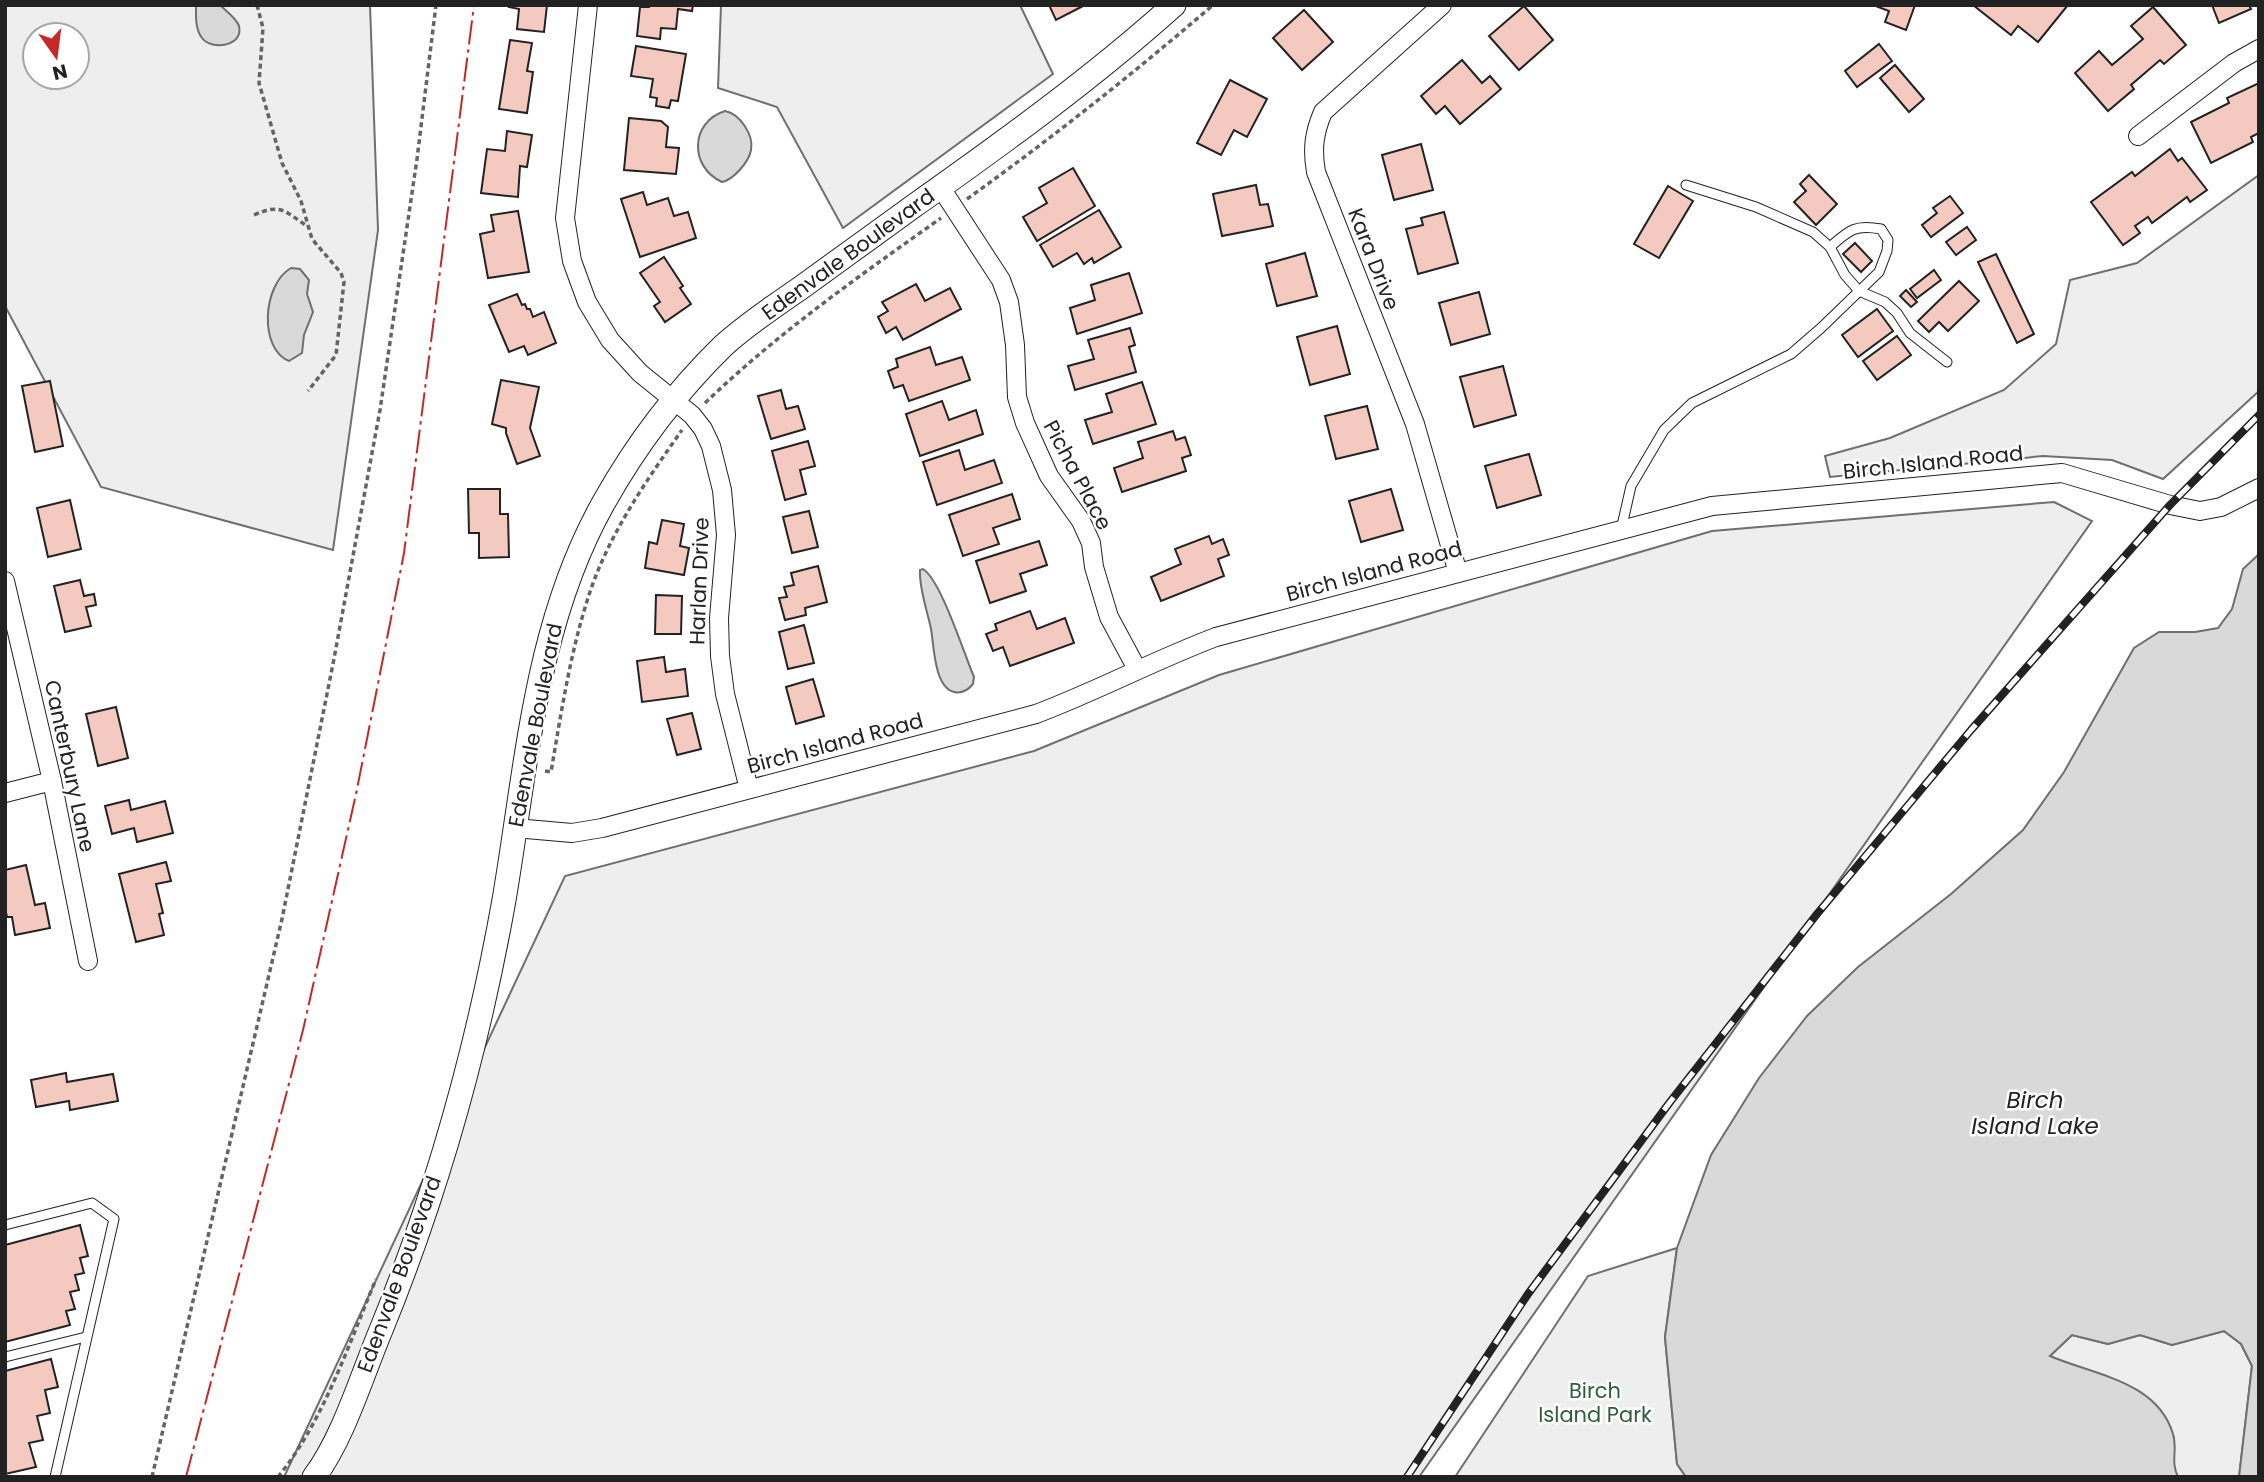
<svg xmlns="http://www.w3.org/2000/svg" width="2264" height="1482" viewBox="0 0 2264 1482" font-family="Poppins,sans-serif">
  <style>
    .green { fill: #eee; stroke: #6f6f6f; stroke-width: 2; fill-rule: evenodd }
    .water { fill: #d9d9d9; stroke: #6f6f6f; stroke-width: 2 }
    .building { fill: #f3c9c0; stroke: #222; stroke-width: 2 }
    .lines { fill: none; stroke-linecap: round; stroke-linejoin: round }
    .service-casing { stroke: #222; stroke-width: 11 }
    .minor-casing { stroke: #222; stroke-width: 20 }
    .tertiary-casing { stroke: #222; stroke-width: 25 }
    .path { stroke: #646464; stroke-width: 3.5; stroke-dasharray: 5 3.5; stroke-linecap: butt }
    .service { stroke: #fff; stroke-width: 9 }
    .minor { stroke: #fff; stroke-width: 18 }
    .tertiary { stroke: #fff; stroke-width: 23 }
    .rail-casing { stroke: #222; stroke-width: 8 }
    .rail { stroke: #fff; stroke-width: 5; stroke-dasharray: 16; stroke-linecap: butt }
    .power { stroke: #c62828; stroke-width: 2; stroke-dasharray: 24 5 3.5 5; stroke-linecap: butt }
    .labels { text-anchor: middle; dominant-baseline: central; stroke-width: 5; stroke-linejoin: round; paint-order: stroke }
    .street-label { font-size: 21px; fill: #222; stroke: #fff }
    .park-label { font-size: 21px; fill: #2f5e38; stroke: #fff }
    .water-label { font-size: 23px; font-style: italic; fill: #222; stroke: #fff }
  </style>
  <rect width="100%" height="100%" fill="#fff"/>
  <g class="green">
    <path d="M5 5H370L378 230 333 550 101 487 5 306ZM35 35H77V77H35Z"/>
    <polygon points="721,5 1020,5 1053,74 843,228 777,107 718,88"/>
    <polygon points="2259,175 2259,391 2163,479 2112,460 2043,456 1830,477 1825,456 1890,438 2004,390 2056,344 2070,280 2137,263"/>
    <polygon points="2054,502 2092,521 1419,1477 284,1477 565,876 1034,751 1219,675 1712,531"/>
    <polygon points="1677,1248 1665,1337 1677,1464 1686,1477 1455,1477 1588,1276"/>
    <polygon points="2224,1331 2241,1344 2252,1366 2239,1477 2178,1477 2172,1466 2174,1437 2050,1356 2072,1335 2108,1344 2140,1335 2172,1345"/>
  </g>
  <g class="water">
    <path d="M196 5H220C226 11 237 19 239 26 244 46 212 51 202 38 195 29 196 16 196 5Z"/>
    <path d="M725 111C740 114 754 135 751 150 749 162 733 180 722 182 689 167 690 122 725 111Z"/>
    <path d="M291 268 300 269 309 280 307 294 313 312 304 335 302 353 289 361C259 349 262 285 291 268Z"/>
    <path d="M2259 554V1477H2239L2252 1366 2241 1344 2224 1331 2172 1345 2140 1335 2108 1344 2072 1335 2050 1356C2094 1375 2157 1381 2173 1434 2178 1450 2170 1460 2178 1477H1686L1677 1464 1665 1337 1677 1248 1711 1155 1759 1078 1807 1016 1858 967 1951 894 2023 830 2064 772 2134 648 2159 632H2195L2218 628 2232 609 2243 569Z"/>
    <path d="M923 569C941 580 964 654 974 677L973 684C968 690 962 694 954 692 934 687 934 645 931 629 927 609 919 589 920 570Z"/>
  </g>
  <g class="building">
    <polygon points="510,5 547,5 544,32 517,29 519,9 509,7"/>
    <polygon points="649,5 693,5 692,11 678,9 676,29 661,28 660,39 637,36 640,7 649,7"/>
    <polygon points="1049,5 1085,5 1056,20"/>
    <polygon points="1873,5 1915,5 1906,30 1885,22 1889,11"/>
    <polygon points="1973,5 2068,5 2038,42 2018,26 2011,35"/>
    <polygon points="2212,5 2249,5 2251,9 2219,23"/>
    <polygon points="1524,6 1553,40 1519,70 1489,36"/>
    <polygon points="2153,7 2186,45 2164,64 2160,60 2131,85 2134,89 2108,111 2075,73 2099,51 2112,65 2143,39 2131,26"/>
    <polygon points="1304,10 1333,42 1302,70 1273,38"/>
    <polygon points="510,40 532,43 527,71 533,72 527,113 499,109"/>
    <polygon points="1879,44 1892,61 1857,87 1845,71"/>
    <polygon points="636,46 686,54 678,101 671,100 669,108 656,106 657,98 650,97 653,79 631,76"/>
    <polygon points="1462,60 1482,83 1490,76 1501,89 1460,124 1445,106 1436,114 1421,96"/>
    <polygon points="1895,65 1924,99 1909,112 1880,78"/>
    <polygon points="1230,80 1267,99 1247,137 1234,130 1221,155 1197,143"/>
    <polygon points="2259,83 2259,133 2251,137 2253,142 2211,163 2191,122 2229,103 2227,98"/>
    <polygon points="629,118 661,121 668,127 666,147 679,148 676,174 624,170"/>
    <polygon points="507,131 532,135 527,167 520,166 518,197 481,193 487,149 505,151"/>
    <polygon points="1421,144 1433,190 1394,200 1382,155"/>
    <polygon points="2170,149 2178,161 2182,158 2207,190 2190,202 2187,197 2152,223 2148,217 2135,226 2140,233 2123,245 2091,202 2132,172 2135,176"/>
    <polygon points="1073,168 1095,206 1037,241 1023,217 1047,203 1039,188"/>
    <polygon points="1809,175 1837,204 1816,225 1794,202 1806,191 1800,184"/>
    <polygon points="1256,185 1260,205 1268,204 1273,226 1222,236 1213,194"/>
    <polygon points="1668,186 1693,201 1659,258 1634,244"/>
    <polygon points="643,192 647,205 668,198 674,216 688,212 696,238 640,257 621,199"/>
    <polygon points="1950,196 1963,213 1931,237 1922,225 1937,213 1933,208"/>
    <polygon points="1099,210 1121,247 1094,263 1092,258 1084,264 1077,253 1053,267 1040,245"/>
    <polygon points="518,211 529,272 488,278 480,234 494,231 491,215"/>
    <polygon points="1444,212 1458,263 1418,274 1406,229 1423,225 1421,218"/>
    <polygon points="1967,227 1976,240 1956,255 1946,242"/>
    <polygon points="1855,243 1872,261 1861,272 1843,254"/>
    <polygon points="1305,253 1317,296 1277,306 1266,264"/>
    <polygon points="1996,254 2034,334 2017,343 1978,262"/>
    <polygon points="664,257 683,286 680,288 691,304 665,322 654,306 660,302 640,273"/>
    <polygon points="1934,270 1941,280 1917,298 1910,289"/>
    <polygon points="1129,273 1142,313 1077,334 1070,308 1095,300 1091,285"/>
    <polygon points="1959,281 1979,301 1948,331 1939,322 1929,332 1918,321"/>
    <polygon points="916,284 925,301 950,288 961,309 903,340 896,327 886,333 878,317 888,311 882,302"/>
    <polygon points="1906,290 1917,302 1911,307 1900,296"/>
    <polygon points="1479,292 1490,334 1451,345 1439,303"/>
    <polygon points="517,294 522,305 525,304 527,309 530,309 533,317 544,312 556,343 528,355 524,346 509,352 489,305"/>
    <polygon points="1877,309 1893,331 1858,357 1842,335"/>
    <polygon points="1337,326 1350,374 1310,385 1297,337"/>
    <polygon points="1130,328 1135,345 1129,347 1136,372 1075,390 1068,366 1094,359 1088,340"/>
    <polygon points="1897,336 1911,355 1877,380 1863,361"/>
    <polygon points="930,347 936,365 962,357 970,380 909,401 903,385 894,388 888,371 898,367 896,359"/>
    <polygon points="1503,366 1516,415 1474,427 1460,377"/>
    <polygon points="501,380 539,387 530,428 540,456 517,464 506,433 506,428 492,424"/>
    <polygon points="50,381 63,446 35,452 22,386"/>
    <polygon points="1142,382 1156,424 1093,444 1085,420 1112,412 1106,394"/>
    <polygon points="781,390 786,409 798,406 805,429 771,439 758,396"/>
    <polygon points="942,401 949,420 976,410 983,434 920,456 906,414"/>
    <polygon points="1367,406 1378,449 1336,459 1325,416"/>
    <polygon points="1173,431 1176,440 1185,437 1191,455 1182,458 1186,471 1122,492 1114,468 1143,458 1138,442"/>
    <polygon points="808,441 815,466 800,470 806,494 785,500 772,451"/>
    <polygon points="959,450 965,470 994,460 1002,483 937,505 923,462"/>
    <polygon points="1529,454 1541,495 1497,508 1485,466"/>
    <polygon points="468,489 500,489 500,514 508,514 509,557 479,558 479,533 469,533"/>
    <polygon points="1391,489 1403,530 1361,542 1349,501"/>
    <polygon points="1012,494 1020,519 993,528 999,544 963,556 949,515"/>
    <polygon points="70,500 81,549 48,557 37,508"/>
    <polygon points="809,511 818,547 792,553 783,517"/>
    <polygon points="662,520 684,524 680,546 689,548 684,575 645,568 649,542 657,544"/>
    <polygon points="1209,536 1212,544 1223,539 1229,555 1218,559 1224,576 1161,601 1151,577 1181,564 1175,549"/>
    <polygon points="1039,541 1047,565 1020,574 1026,591 990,603 976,561"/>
    <polygon points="818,566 827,602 805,608 806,615 785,620 779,598 787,597 784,587 794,585 791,573"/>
    <polygon points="80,580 84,596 94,594 96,605 86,607 91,626 65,632 54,586"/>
    <polygon points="656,595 682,596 681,634 655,634"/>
    <polygon points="1030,611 1037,629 1065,618 1074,643 1010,666 1003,647 993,651 986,634 997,630 995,624"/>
    <polygon points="804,625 814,663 788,669 779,632"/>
    <polygon points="664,657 666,672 685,669 688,696 642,702 637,661"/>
    <polygon points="813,679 824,716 796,724 786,687"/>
    <polygon points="116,707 128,758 98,766 86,714"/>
    <polygon points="692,713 701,749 677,755 667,719"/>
    <polygon points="129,800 131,810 165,801 173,833 137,842 134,828 112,834 105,806"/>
    <polygon points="166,862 171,881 156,884 163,913 159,914 164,935 136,942 119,874"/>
    <polygon points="26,865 35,905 45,903 50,928 15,935 12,917 7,917 5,908 5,870"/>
    <polygon points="66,1073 67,1082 113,1074 118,1101 70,1110 69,1101 36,1107 31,1080"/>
    <polygon points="80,1225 88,1256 80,1258 84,1273 75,1275 79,1290 70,1292 75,1309 66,1311 70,1325 5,1342 5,1245"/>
    <polygon points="51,1359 58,1387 45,1390 50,1413 37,1416 43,1440 29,1443 36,1467 5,1474 5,1371"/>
  </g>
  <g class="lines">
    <defs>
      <g id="service">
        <polyline points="1686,185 1756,207 1813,232 1830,247 1845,275 1859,291 1885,302 1897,313 1910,333 1947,362"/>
        <path d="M1621 530 1631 486 1664 430 1692 403 1791 354 1821 328 1879 272 1887 251 1888 240 1881 229C1855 224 1849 230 1830 247"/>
        <polyline points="5,1225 92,1203 114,1219 55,1477"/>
        <polyline points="5,1357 86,1337"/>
      </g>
      <g id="minor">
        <polyline points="588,5 565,218 572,261 587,302 610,340 640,373 692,415 703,429 711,446 722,490 726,535 719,618 720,656 725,694 749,789"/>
        <path d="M1442 5 1323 112C1314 133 1312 149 1316 172L1415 424 1458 573"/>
        <polyline points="2138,136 2234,63 2259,49"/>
        <polyline points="941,188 1001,280 1009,302 1015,345 1017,397 1025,423 1049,476 1081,521 1091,543 1094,567 1109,617 1137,669"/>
        <polyline points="5,581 52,781 88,961"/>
        <polyline points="5,793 52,781"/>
        <path d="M515 828 572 833 602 828 1036 714C1097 691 1155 660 1216 637L1712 506 2062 473 2170 505 2200 511 2221 507 2259 488"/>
      </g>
      <path id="tertiary" d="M314 1477C343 1439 362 1375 381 1330 437 1193 478 1046 504 900 527 765 535 624 604 502 636 445 676 392 723 346 747 324 776 305 802 287 838 261 875 234 911 208 1000 145 1093 78 1174 5"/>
    </defs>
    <use href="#service" class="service-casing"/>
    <use href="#minor" class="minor-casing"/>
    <use href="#tertiary" class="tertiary-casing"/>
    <g class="path">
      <polyline points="257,5 263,28 259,83 282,163 301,201 312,239 341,273 344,282 336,355 308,391"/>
      <path d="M967 199C1052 138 1134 73 1213 5"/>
      <path d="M254 215C281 203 284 211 307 226"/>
      <path d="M705 403C779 332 858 277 941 218"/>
      <path d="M545 771 551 772C561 714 570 654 588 598 607 537 646 481 682 430"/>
      <polyline points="152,1477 282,919 333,664 380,410 417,159 436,5"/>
      <path d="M278 1477C324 1420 348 1346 376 1279"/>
    </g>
    <use href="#service" class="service"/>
    <use href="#minor" class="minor"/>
    <use href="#tertiary" class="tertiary"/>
    <defs>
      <polyline id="rail" points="1407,1477 1528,1294 1670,1102 1817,914 1971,730 2170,505 2259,415"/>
    </defs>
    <use href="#rail" class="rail-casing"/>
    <use href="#rail" class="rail"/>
    <polyline class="power" points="186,1477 303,1030 356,794 404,553 474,5"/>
  </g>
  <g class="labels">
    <g class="street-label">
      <text transform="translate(848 254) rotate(-36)">Edenvale Boulevard</text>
      <text transform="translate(1374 259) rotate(69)">Kara Drive</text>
      <text transform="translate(1933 462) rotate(-6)">Birch Island Road</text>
      <text transform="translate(1078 475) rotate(62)">Picha Place</text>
      <text transform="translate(1374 571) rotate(-15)">Birch Island Road</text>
      <text transform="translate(699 581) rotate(-88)">Harlan Drive</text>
      <text transform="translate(535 725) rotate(-79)">Edenvale Boulevard</text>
      <text transform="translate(835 743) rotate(-15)">Birch Island Road</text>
      <text transform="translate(70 766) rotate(78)">Canterbury Lane</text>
      <text transform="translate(399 1274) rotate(-70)">Edenvale Boulevard</text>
    </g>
    <g class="park-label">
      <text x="1595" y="1390">Birch<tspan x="1595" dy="24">Island Park</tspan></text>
    </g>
    <g class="water-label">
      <text x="2035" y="1100">Birch<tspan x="2035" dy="26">Island Lake</tspan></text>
    </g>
  </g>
  <rect width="2264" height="1482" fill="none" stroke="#222222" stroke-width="14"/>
  <g transform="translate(56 56) rotate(166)"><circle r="33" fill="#ffffff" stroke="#a7a7a7" stroke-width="2"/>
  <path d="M0-5L12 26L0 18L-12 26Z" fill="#c62828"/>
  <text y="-10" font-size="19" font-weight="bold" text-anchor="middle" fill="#222222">N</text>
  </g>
</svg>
